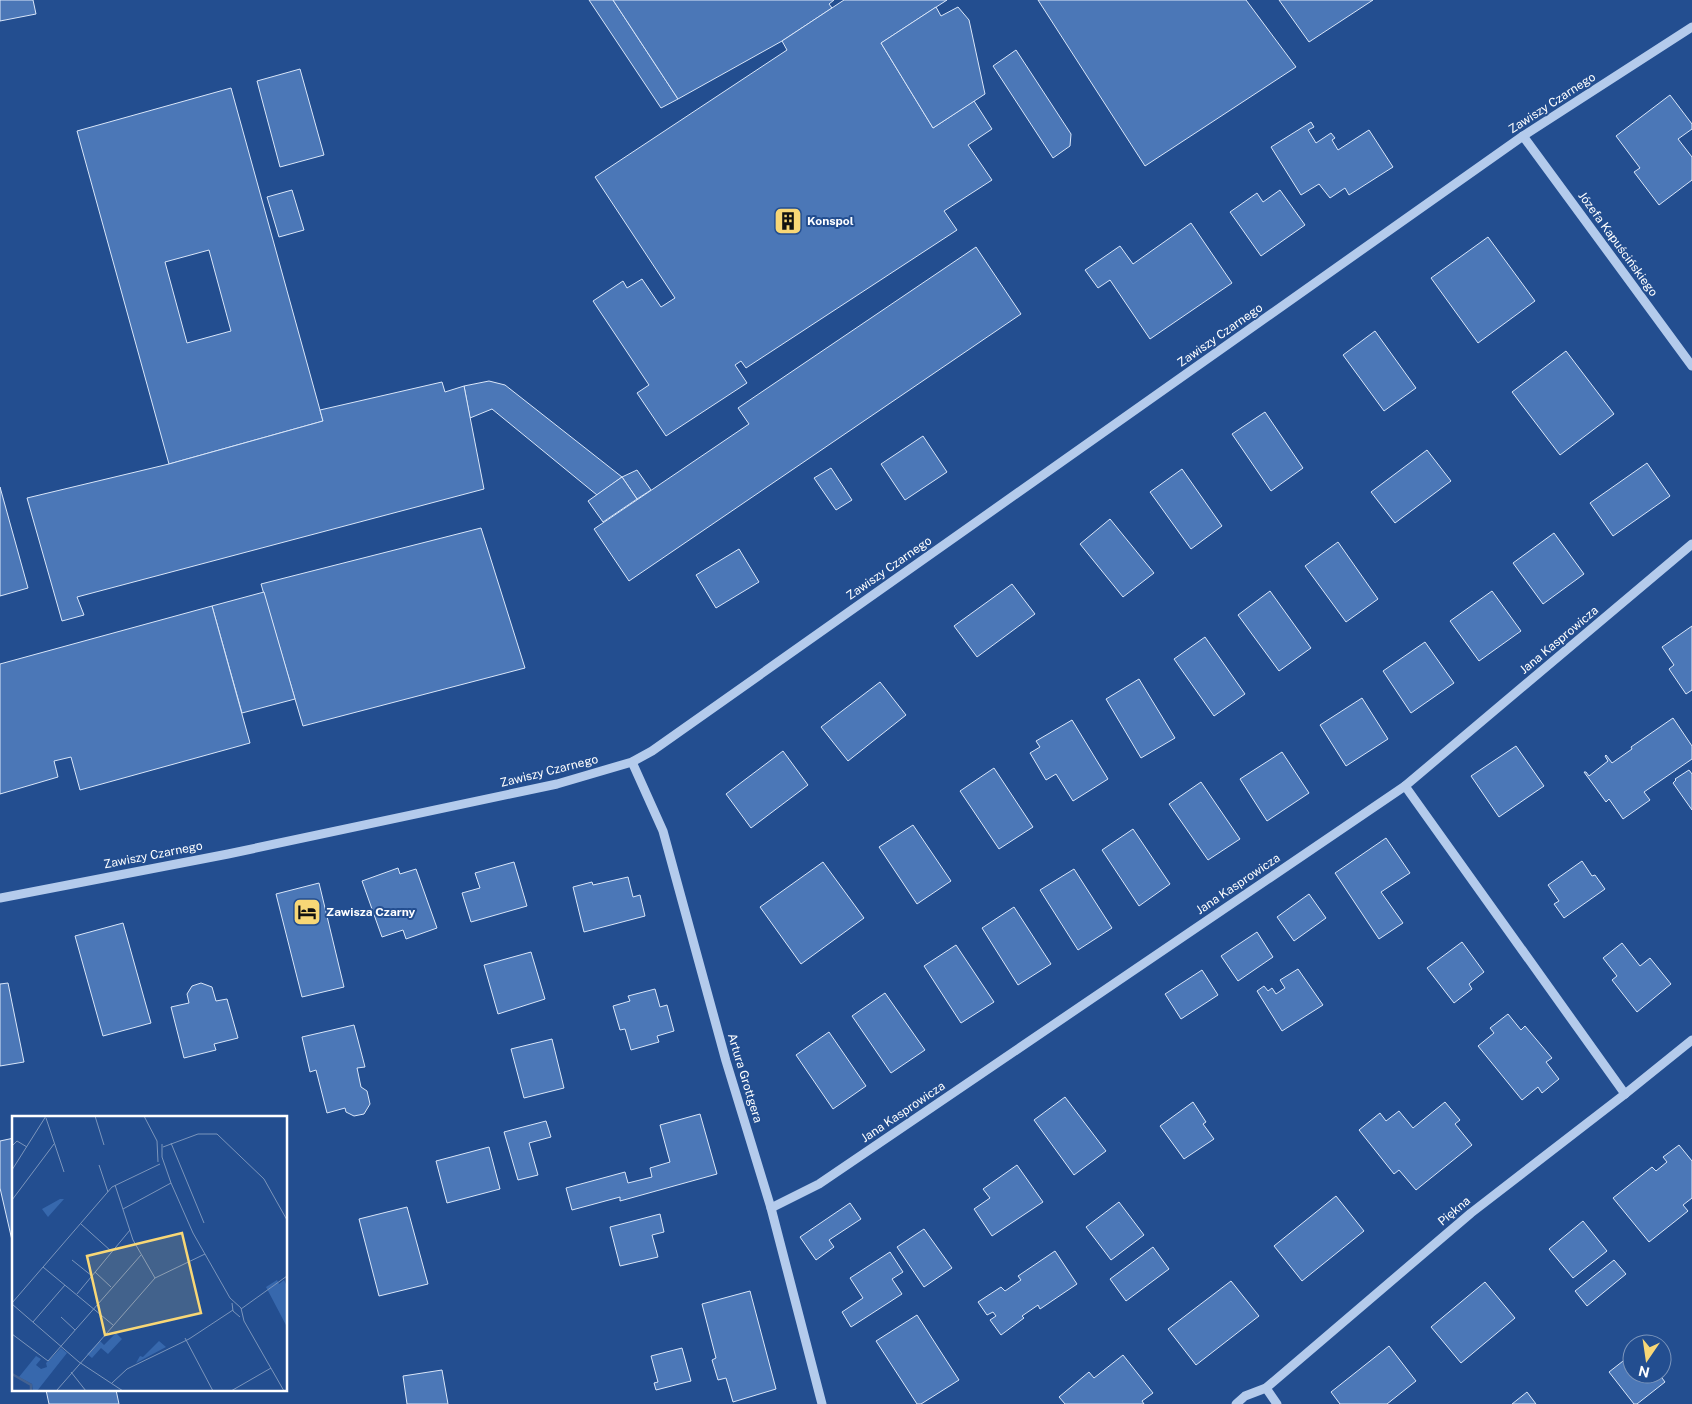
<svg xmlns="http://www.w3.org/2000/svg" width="1692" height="1404" viewBox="0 0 1692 1404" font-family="'Public Sans',sans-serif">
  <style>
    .building { fill: #4b77b7; stroke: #d9e6f9; fill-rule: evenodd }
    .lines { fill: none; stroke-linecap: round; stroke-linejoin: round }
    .minor { stroke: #b4cbec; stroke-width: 9 }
    .labels { text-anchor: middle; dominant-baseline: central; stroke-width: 4; stroke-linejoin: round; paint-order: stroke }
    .street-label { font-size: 12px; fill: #fff; stroke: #234e90 }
    .poi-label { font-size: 12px; font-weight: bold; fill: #fff; stroke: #234e90; text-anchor: start }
    .inset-river { fill: none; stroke: #446291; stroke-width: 2.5 }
    .inset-road { fill: none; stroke: #7b95bc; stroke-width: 1 }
    .view { fill: #f8d776; fill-opacity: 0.15; stroke: #f8d776; stroke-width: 2.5 }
    .inset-edge { fill: none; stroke: #fff; stroke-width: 2.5 }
  </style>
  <rect width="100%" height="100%" fill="#234e90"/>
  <g class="building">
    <polygon points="0,0 33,0 36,14 0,21"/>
    <polygon points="589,0 613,0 678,99 661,108"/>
    <polygon points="613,0 834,0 829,4 832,8 782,41 678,99"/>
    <polygon points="844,0 947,0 881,43 933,128 974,101 992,129 968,145 992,180 944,211 957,230 746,368 741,361 735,365 747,383 666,436 637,393 649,385 593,301 623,281 627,288 642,279 661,307 675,298 595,177 787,50 782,41"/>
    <polygon points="1038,0 1246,0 1296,67 1145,166"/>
    <polygon points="1279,0 1373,0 1309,42"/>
    <polygon points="936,7 941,16 958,7 969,20 985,94 933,128 881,43"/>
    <polygon points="1016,50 1071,134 1070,146 1053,158 993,66"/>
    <polygon points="300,69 324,155 280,167 257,81"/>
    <path d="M231 88 323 421 169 464 77 131ZM209 250 231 331 187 343 165 262Z"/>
    <polygon points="1670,95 1692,124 1692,129 1678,139 1692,157 1692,180 1659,205 1634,172 1640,168 1616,136"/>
    <polygon points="1311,122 1314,127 1308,130 1316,143 1331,133 1335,138 1332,140 1338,150 1369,130 1393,167 1349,195 1345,188 1330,198 1319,184 1301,195 1271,147"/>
    <polygon points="292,190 304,230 279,237 267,197"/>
    <polygon points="1280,190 1305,225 1261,256 1230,212 1257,193 1263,202"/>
    <polygon points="1191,223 1232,283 1150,339 1110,280 1098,288 1085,270 1120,246 1133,264"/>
    <polygon points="1488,237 1535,301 1478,343 1431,278"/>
    <polygon points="976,247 1021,314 629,581 594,529 749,424 738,408"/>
    <polygon points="1375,331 1416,388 1384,411 1343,355"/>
    <polygon points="1566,351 1614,414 1560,455 1512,392"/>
    <polygon points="489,381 505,385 622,477 597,495 492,409 470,418 464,386"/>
    <polygon points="442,382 445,392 464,386 484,489 77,597 84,615 62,621 27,498 169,464 323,421 320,410"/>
    <polygon points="1265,412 1303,468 1271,491 1232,434"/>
    <polygon points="923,436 947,472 905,500 881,464"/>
    <polygon points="1427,450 1451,481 1395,523 1371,492"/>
    <polygon points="1647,463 1670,496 1613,536 1590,503"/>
    <polygon points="831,468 852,500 836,510 814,478"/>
    <polygon points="1182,469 1222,526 1191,549 1150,492"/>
    <polygon points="637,470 651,490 637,499 622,477"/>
    <polygon points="622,477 637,499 603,522 588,501"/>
    <polygon points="0,487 28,588 0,596"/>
    <polygon points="1110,519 1154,573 1123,597 1080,544"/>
    <polygon points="481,528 525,668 303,726 261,584"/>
    <polygon points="1554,533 1584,574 1543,604 1513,563"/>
    <polygon points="1338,542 1378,599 1346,622 1305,566"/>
    <polygon points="739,549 759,582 716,608 696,575"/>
    <polygon points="1012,584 1035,614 977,657 954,626"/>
    <polygon points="1270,591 1311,648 1279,671 1238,615"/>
    <polygon points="1492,591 1521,631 1479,661 1450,621"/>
    <polygon points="264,592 295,699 242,713 212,606"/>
    <polygon points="212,606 250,743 80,790 71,757 54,761 58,777 0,794 0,664"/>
    <polygon points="1692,626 1692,690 1686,694 1669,669 1674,665 1662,647"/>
    <polygon points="1205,637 1245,694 1214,716 1174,659"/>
    <polygon points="1425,642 1454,683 1411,713 1383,671"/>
    <polygon points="1139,679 1175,738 1141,758 1106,699"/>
    <polygon points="880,682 906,715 848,761 821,727"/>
    <polygon points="1362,698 1388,739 1346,766 1320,725"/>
    <polygon points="1673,718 1692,746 1692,759 1644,792 1650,800 1623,819 1609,799 1606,802 1584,772 1586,772 1589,776 1608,761 1605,756 1606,755 1612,763 1632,749 1631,747"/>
    <polygon points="1072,720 1108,779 1073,801 1056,774 1046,780 1030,753 1040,747 1036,741"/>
    <polygon points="1516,746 1544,786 1499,817 1471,776"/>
    <polygon points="783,751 808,785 751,828 726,794"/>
    <polygon points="1282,752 1309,793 1267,821 1240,779"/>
    <polygon points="994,768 1033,827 999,849 960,791"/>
    <polygon points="1689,770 1692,774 1692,810 1673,783 1676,780 1675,779"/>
    <polygon points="1201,782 1240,839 1208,860 1169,804"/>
    <polygon points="913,825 951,881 917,904 879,847"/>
    <polygon points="1133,829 1170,884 1139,906 1102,850"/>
    <polygon points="1386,838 1410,873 1381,892 1403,923 1379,939 1335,873"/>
    <polygon points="1582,861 1592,876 1595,875 1605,889 1564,918 1554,904 1559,901 1548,885"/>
    <polygon points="514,862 527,906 471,922 462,893 480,888 475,873"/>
    <polygon points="823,862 864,918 801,964 760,907"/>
    <polygon points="398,868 400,874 416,869 437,928 406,939 403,930 382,937 362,881"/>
    <polygon points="1074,869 1112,928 1078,950 1040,890"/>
    <polygon points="628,877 633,897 640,895 645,916 584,932 573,887 592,882 593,885"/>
    <polygon points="319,883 344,987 302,997 276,894"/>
    <polygon points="1309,894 1326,918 1294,941 1277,917"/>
    <polygon points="1014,907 1051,964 1018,985 982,928"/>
    <polygon points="123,923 151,1023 103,1036 75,936"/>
    <polygon points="1257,932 1273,957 1238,981 1221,956"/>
    <polygon points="1462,942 1484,972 1469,984 1472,989 1454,1003 1427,968"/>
    <polygon points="1622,943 1640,966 1650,958 1671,984 1637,1012 1612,980 1617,976 1603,958"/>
    <polygon points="956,945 994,1002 961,1023 924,966"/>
    <polygon points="531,952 545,999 498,1014 484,965"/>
    <polygon points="1298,969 1323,1005 1282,1031 1257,991 1264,986 1268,991 1272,988 1276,994 1285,988 1280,980"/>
    <polygon points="1202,970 1218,995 1181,1019 1165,994"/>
    <polygon points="8,983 24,1062 0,1066 0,984"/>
    <polygon points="201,983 212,987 216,1001 227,999 238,1038 214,1044 216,1050 184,1058 171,1007 189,1003 187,994 192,986"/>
    <polygon points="655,989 660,1007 667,1005 674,1031 657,1036 659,1042 631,1050 625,1029 620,1030 613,1006 630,1001 628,996"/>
    <polygon points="885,993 925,1050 891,1073 852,1016"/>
    <polygon points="1508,1014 1521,1030 1525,1026 1552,1058 1546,1062 1559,1079 1542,1093 1538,1087 1522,1100 1478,1046 1494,1033 1490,1028"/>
    <polygon points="354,1025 365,1067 357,1068 361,1087 367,1091 370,1104 364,1114 354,1116 346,1112 345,1108 327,1113 316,1070 310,1072 302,1037"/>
    <polygon points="829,1032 866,1086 833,1109 796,1055"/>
    <polygon points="552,1039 564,1088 524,1098 511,1049"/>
    <polygon points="1065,1097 1106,1151 1074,1175 1034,1120"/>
    <polygon points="1193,1102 1206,1122 1203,1124 1214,1139 1184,1159 1160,1126"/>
    <polygon points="1445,1102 1460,1120 1455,1124 1472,1145 1416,1190 1399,1170 1394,1174 1359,1130 1380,1113 1386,1121 1399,1111 1413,1128"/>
    <polygon points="700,1114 717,1174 620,1201 620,1197 572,1210 566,1188 625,1172 628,1183 652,1177 650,1168 670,1162 660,1125"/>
    <polygon points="546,1121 551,1137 529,1143 538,1175 518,1180 504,1132"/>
    <polygon points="14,1138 14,1249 0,1188 0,1141"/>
    <polygon points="1679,1145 1692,1161 1692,1198 1683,1205 1688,1211 1649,1242 1613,1198 1652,1167 1656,1171 1667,1162 1663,1157"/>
    <polygon points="489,1147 500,1189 447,1203 436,1161"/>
    <polygon points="1017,1165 1043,1202 992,1236 974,1209 990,1198 983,1189"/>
    <polygon points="1336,1196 1364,1231 1302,1281 1274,1246"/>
    <polygon points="1119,1202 1144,1235 1111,1260 1086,1227"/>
    <polygon points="850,1203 861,1219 829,1240 834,1247 816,1260 800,1237"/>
    <polygon points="407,1207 428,1284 379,1296 359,1219"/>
    <polygon points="660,1214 664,1232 652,1235 658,1257 620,1266 610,1227"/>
    <polygon points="1583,1221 1607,1251 1573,1278 1549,1249"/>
    <polygon points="924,1229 952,1268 924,1287 897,1247"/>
    <polygon points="1153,1247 1169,1269 1126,1301 1110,1279"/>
    <polygon points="1055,1251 1077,1284 1040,1309 1038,1305 1022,1316 1024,1318 1001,1335 990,1320 996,1316 993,1312 987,1315 978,1302 1001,1287 1005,1291 1021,1280 1018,1276"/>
    <polygon points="890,1252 903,1272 892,1279 902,1294 851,1327 842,1312 863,1298 850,1278"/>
    <polygon points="1614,1260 1626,1274 1587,1306 1575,1291"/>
    <polygon points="1231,1281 1259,1316 1196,1365 1168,1329"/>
    <polygon points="1485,1282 1515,1318 1461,1363 1431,1327"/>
    <polygon points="750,1291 776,1389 733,1402 726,1378 718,1380 712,1360 716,1358 702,1304"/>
    <polygon points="917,1315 959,1380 921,1404 917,1404 876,1341"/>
    <polygon points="1389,1346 1416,1381 1387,1404 1340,1404 1331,1392"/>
    <polygon points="682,1348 691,1381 656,1390 654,1383 658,1382 651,1356"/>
    <polygon points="1632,1354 1632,1374 1659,1374 1665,1382 1637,1404 1634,1404 1609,1372"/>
    <polygon points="1123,1355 1153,1393 1142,1401 1144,1404 1065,1404 1059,1397 1089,1372 1094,1378"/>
    <polygon points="442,1370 448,1404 407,1404 403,1376"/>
    <polygon points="46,1390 116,1390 119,1404 49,1404"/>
    <polygon points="1527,1392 1536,1404 1512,1404"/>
  </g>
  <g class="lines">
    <g class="minor">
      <polyline points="1523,136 1692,366"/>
      <polyline points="632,762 663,831 726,1061 771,1208 822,1404"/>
      <polyline points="1405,786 1625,1094"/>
      <polyline points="0,898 228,854 557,784 632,762 652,751 1523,136 1692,27"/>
      <polyline points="771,1208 819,1184 1405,786 1692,544"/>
      <polyline points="1266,1388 1277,1404"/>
      <polyline points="1236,1404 1245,1396 1266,1388 1471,1213 1625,1094 1692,1040"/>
    </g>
  </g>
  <defs>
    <symbol id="building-square" viewBox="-11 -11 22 22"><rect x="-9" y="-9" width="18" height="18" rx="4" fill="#f8d776" stroke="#234e90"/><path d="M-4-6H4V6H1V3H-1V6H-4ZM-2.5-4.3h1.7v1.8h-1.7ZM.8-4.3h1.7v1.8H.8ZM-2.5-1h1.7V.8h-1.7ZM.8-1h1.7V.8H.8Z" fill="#111"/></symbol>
    <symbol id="hotel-square" viewBox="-11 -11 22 22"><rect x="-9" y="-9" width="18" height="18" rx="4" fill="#f8d776" stroke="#234e90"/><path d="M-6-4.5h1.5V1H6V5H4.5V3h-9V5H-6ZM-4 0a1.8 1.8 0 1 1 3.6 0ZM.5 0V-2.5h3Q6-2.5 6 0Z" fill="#111"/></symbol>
  </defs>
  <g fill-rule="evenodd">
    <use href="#building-square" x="772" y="205" width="32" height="32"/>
    <use href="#hotel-square" x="291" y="896" width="32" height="32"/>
  </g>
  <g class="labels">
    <g class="street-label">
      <text transform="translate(1552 103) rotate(-33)">Zawiszy Czarnego</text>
      <text transform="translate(1618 244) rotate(54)">Józefa Kapuścińskiego</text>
      <text transform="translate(1220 335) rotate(-35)">Zawiszy Czarnego</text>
      <text transform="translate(889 568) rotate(-35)">Zawiszy Czarnego</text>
      <text transform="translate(1559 640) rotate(-40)">Jana Kasprowicza</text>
      <text transform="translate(549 771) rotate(-14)">Zawiszy Czarnego</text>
      <text transform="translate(153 855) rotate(-11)">Zawiszy Czarnego</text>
      <text transform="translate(1238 884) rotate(-34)">Jana Kasprowicza</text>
      <text transform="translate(745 1078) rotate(73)">Artura Grottgera</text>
      <text transform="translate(903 1112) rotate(-34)">Jana Kasprowicza</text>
      <text transform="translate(1454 1211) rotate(-40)">Piękna</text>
    </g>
    <g class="poi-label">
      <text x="807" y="221">Konspol</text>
      <text x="326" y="912">Zawisza Czarny</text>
    </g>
  </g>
  <g transform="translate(12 1116)">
    <rect width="275" height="275" fill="#234e90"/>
    <path d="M48 83H52L36 101 30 93ZM265 164 267 168 272 164 275 170V211L254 171ZM104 217 110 223 96 238 89 232 80 242 75 238 88 225 92 229ZM147 225 154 231 124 247 128 240 131 241ZM49 232 55 237 25 275H21L20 268 7 261 24 240 29 243 24 249 29 253 35 251 34 247Z" fill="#3768ad"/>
    <path class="inset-river" d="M0 258 19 269V275"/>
    <path class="inset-road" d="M83 0 92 29M132 0 145 25 146 46M34 2 52 56M159 27 192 107M150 28V41L159 67 181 117 218 182 229 192 232 205 272 275M0 30 5 25 15 31M151 31 186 18H205L252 63 275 104M87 49 96 76M0 54 34 0M103 69 121 124 143 162M0 84 42 28M111 93 159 67M69 108 99 135M60 144 80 160M31 151 101 209M83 156 99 171M65 178 118 114M0 187 100 71 148 48M220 187 221 195 228 201M0 188 67 246 111 275M229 193 275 160M49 201 63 214M21 206 53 169M0 218 36 245 129 139M173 222 201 275M59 256 74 275M100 267 115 253 177 223 221 194M45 274 143 162 193 138M219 275 259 252"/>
    <path class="view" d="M170 117 189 197 93 219 75 140Z"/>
    <rect width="275" height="275" class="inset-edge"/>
  </g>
  <g transform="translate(1647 1359) rotate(193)"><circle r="24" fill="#234e90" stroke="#7b95bc"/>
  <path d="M0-4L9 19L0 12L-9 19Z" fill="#f8d776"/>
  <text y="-8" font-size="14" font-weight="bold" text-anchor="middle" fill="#ffffff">N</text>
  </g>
</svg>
